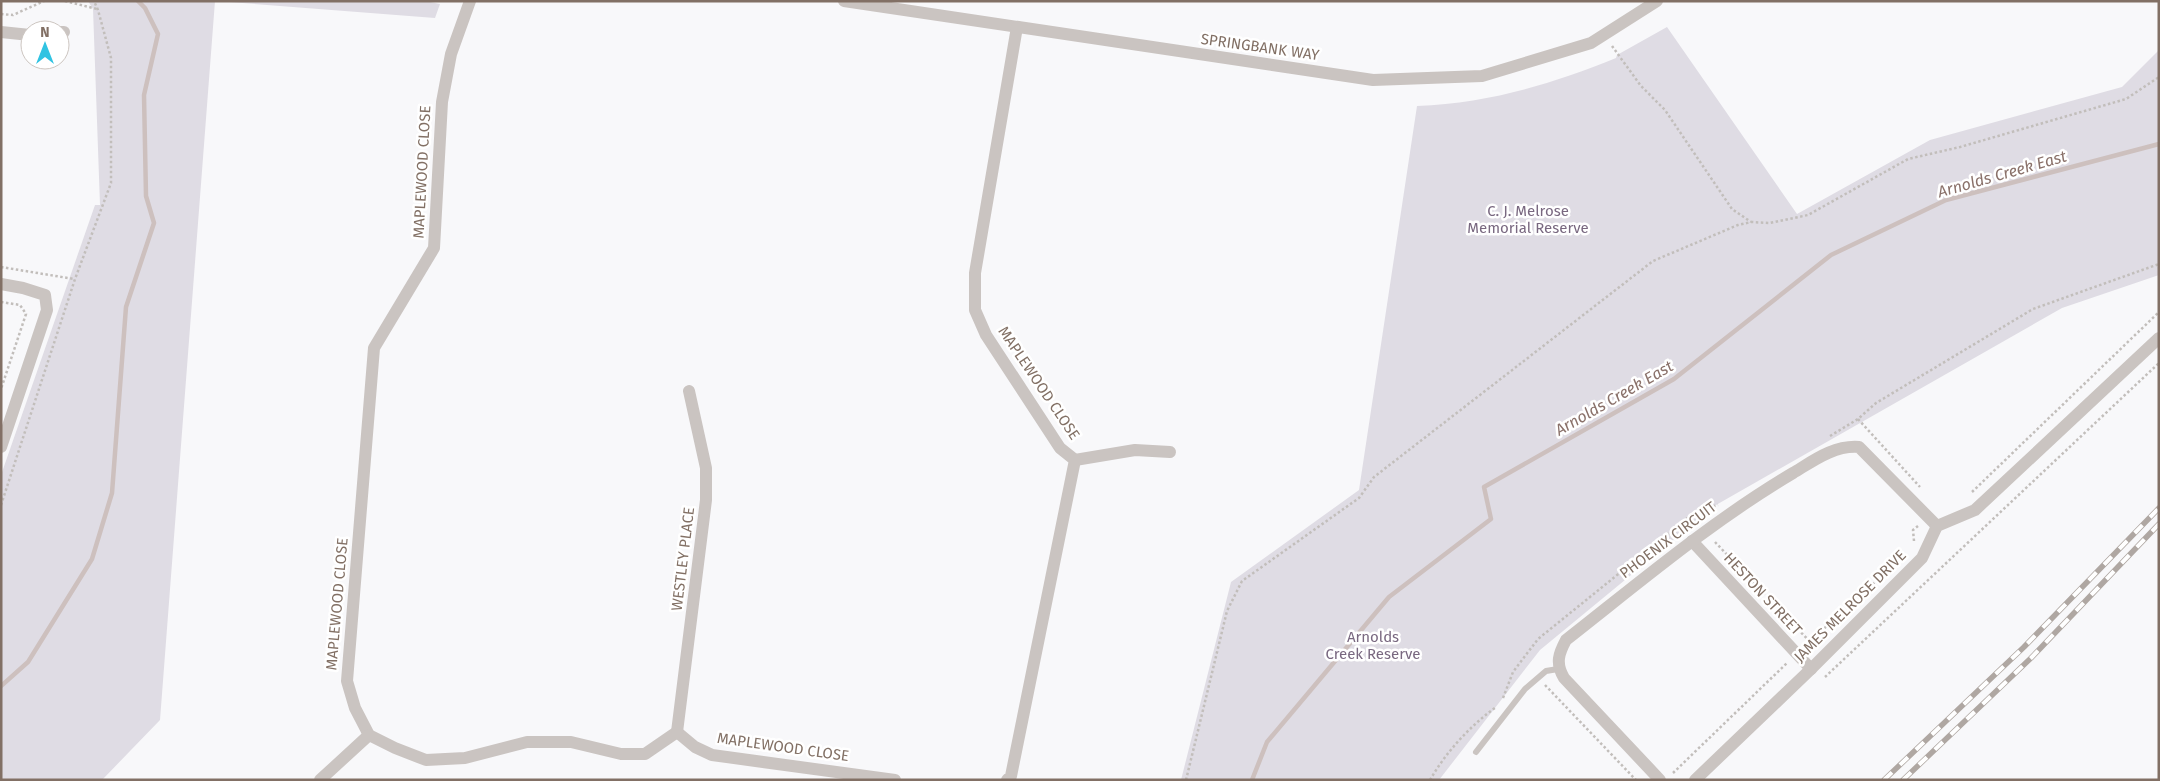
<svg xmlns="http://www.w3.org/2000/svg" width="2160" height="781" viewBox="0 0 2160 781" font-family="'Fira Sans',sans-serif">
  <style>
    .green { fill: #dfdce4 }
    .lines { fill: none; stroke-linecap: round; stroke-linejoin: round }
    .stream { stroke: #cdc0be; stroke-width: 4.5 }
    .path { stroke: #c2bebb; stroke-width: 2.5; stroke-dasharray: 2.5 2.5; stroke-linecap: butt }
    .lane { stroke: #cac4c1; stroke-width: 6 }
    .street { stroke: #cac4c1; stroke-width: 12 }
    .rail-casing { stroke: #afa7a2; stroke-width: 5.5 }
    .rail { stroke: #fff; stroke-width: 4; stroke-dasharray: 11; stroke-linecap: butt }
    .labels { text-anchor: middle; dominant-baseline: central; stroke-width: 5; stroke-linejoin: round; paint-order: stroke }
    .street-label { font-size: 15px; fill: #827065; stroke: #fff }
    .park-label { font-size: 15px; fill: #796880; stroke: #fff }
    .water-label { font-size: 16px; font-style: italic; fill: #8a716a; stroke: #fff }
  </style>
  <rect width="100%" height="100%" fill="#f8f8fa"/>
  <g class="green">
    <polygon points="88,1 215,1 160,720 102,780 1,780 1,475 95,205 100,205 93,9"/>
    <polygon points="216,1 425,1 440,4 435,18"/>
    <path d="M1667 27 1797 214 1930 140 2122 87 2159 50V275L2062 308 1716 505 1540 650 1439 780H1181L1231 582 1359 490 1417 106C1489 103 1549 85 1616 58L1617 55Z"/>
  </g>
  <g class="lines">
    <g class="stream">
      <polyline points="1,686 28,662 92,559 112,493 126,307 154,223 146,196 144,95 158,34 145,8 138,1"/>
      <polyline points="1252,780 1267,742 1389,597 1491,519 1484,487 1674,379 1831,255 1946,200 2159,144"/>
    </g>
    <g class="path">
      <polyline points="65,1 97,9"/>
      <polyline points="1,14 13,15 44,1"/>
      <polyline points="1612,46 1641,86 1665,110 1732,209 1751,222"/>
      <polyline points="1,267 74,279"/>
      <polyline points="1,302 20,305 26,314 1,389"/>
      <polyline points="1858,419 1920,487"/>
      <polyline points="1830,436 1858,419 1876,403 2033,309 2159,264"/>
      <polyline points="1972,492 2159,312"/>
      <polyline points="1,505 75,279 111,183 111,58 98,10 94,1"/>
      <polyline points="1914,541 1913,530 1918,526"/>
      <polyline points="1715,542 1815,647"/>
      <polyline points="1806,645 1887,571"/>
      <polyline points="1825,677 2159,363"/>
      <polyline points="1545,685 1636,780"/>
      <polyline points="1503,698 1513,672 1538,639 1695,512 1718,505"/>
      <polyline points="1673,773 1787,663"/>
      <polyline points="1186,780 1227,611 1242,581 1359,498 1374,477 1653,261 1738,225 1751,222 1770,223 1808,215 1908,159 1960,147 2126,99 2159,77"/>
      <path d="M1430 780C1446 752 1470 726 1496 707"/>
    </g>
    <polyline class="lane" points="1476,752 1525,689 1546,671 1558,669"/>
    <g class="street">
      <polyline points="470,1 451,54 442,102 434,248 374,348 347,681 355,708 369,735 395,748 426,760 465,758 527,742 571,742 621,754 645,754 677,732 695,747 712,755 895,780"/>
      <polyline points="844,1 1373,80 1482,76 1591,43 1657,1"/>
      <polyline points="1,32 30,35"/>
      <polyline points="60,32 64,32"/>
      <polyline points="1,284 23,288 45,295 47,310 1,447"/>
      <polyline points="1075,460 1135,450 1170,452"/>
      <polyline points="1692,541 1811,669"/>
      <polyline points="677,732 706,500 706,468 689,391"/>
      <polyline points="320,780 369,735"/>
      <polyline points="1007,780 1011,776 1075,460 1060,448 986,335 975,310 975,273 1017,27"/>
      <path d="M1660 780 1564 678C1555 663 1559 653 1566 640 1640 582 1712 521 1793 473 1813 461 1834 445 1859 447L1937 526"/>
      <polyline points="1695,780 1811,669 1922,558 1937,526 1975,510 2159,338"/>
    </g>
    <defs>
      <g id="rail">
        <polyline points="1884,780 2024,647 2159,508"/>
        <polyline points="1903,780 2031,658 2159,524"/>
      </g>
    </defs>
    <use href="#rail" class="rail-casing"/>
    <use href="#rail" class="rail"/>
  </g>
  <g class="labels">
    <g class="street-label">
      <text transform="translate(1260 47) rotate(8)">SPRINGBANK WAY</text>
      <text transform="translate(422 172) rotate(-87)">MAPLEWOOD CLOSE</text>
      <text transform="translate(1039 383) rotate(56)">MAPLEWOOD CLOSE</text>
      <text transform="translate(1668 540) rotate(-37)">PHOENIX CIRCUIT</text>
      <text transform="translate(683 559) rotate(-83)">WESTLEY PLACE</text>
      <text transform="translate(1763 594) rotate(47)">HESTON STREET</text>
      <text transform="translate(337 604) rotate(-85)">MAPLEWOOD CLOSE</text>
      <text transform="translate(1850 606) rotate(-45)">JAMES MELROSE DRIVE</text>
      <text transform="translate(783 747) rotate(8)">MAPLEWOOD CLOSE</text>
    </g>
    <g class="park-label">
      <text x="1528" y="211">C. J. Melrose<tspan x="1528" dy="17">Memorial Reserve</tspan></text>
      <text x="1373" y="637">Arnolds<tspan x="1373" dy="17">Creek Reserve</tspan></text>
    </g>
    <g class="water-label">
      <text transform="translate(2002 174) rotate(-16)">Arnolds Creek East</text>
      <text transform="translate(1614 398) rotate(-30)">Arnolds Creek East</text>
    </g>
  </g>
  <rect width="2160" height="781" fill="none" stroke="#827065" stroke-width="5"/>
  <g transform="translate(45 45)"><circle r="24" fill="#ffffff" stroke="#cdc6c1"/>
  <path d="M0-4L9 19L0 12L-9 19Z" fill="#30c3e2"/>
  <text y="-8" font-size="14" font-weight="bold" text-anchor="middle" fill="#827065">N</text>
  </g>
</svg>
